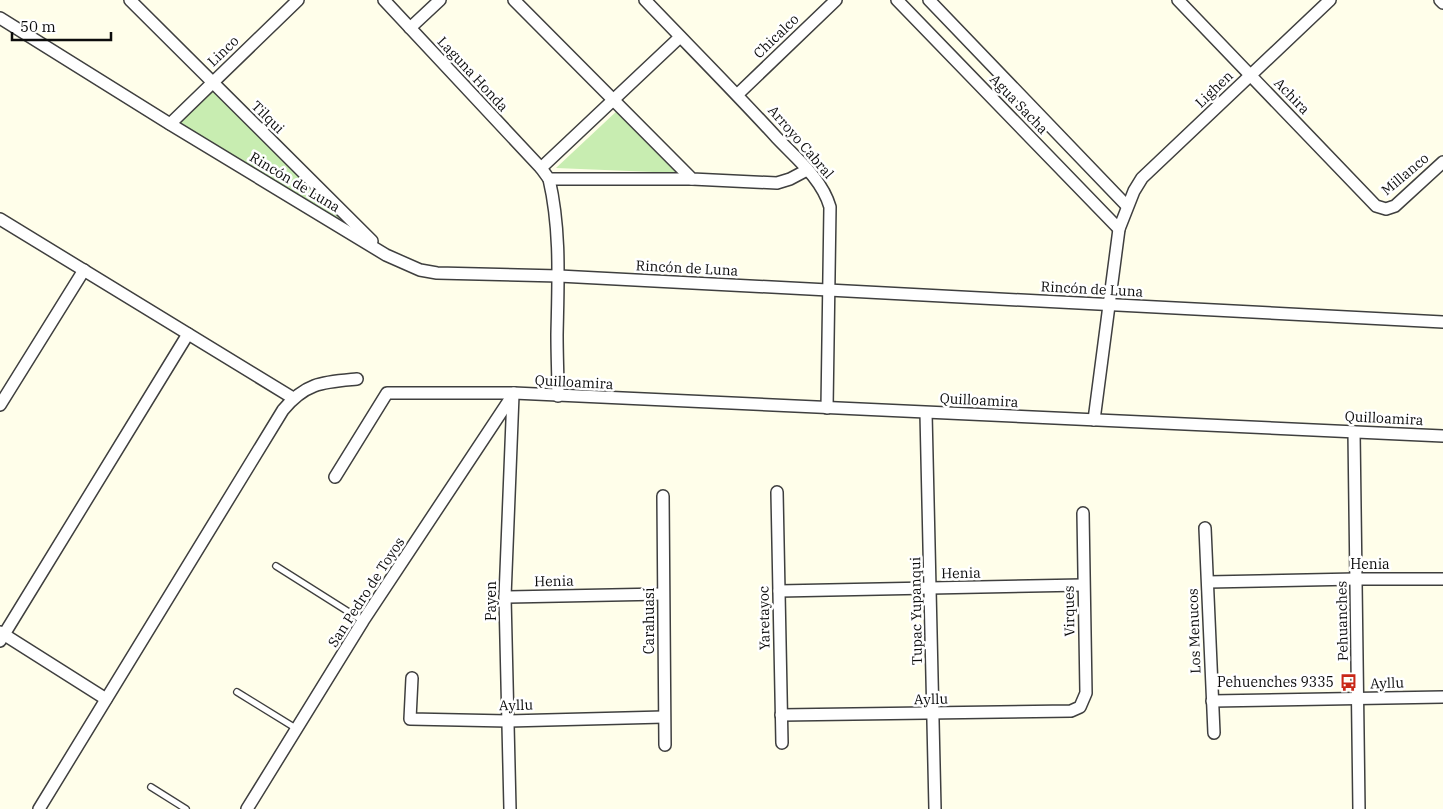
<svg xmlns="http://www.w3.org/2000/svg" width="1443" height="809" viewBox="0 0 1443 809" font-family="'IBM Plex Serif',serif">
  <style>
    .green { fill: #c8edb1 }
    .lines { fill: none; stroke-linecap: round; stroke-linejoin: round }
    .lane-casing { stroke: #3f3f3f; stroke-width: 8 }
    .street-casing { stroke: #3f3f3f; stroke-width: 14 }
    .lane { stroke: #fff; stroke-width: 5.5 }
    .street { stroke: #fff; stroke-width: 11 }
    .labels { text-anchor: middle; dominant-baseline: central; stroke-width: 5; stroke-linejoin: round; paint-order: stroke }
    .street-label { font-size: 14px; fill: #0c0c0c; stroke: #fff }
    .poi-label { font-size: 14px; fill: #0c0c0c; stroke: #fff; text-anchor: end }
  </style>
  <rect width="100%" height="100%" fill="#fffeea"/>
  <g class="green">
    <polygon points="205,82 371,246 169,118"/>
    <polygon points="619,109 678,173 556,168"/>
  </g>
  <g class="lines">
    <defs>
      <g id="lane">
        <polyline points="276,566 363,621"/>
        <polyline points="237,692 297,729"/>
        <polyline points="151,787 186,809"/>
      </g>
      <g id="street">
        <polyline points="130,0 372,241"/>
        <polyline points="384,0 541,168 549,179 692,179"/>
        <polyline points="514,0 692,179 777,183 790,179 807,170"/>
        <path d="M645 0C689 46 734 91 777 138 796 158 822 179 830 207L827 408"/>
        <polyline points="897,0 1119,229"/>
        <polyline points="929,0 1127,206"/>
        <polyline points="1178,0 1376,206 1386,209 1395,206 1443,162"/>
        <polyline points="1440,0 1443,3"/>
        <polyline points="0,18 170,124 386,255 420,270 437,273 559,276 1443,322"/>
        <polyline points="410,28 440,0"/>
        <polyline points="738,94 836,0"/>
        <polyline points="170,124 298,0"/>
        <polyline points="541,168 680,37"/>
        <path d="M549 179C561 230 558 283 557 335 557 355 558 376 558 396"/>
        <polyline points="0,219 293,398"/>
        <polyline points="0,405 84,270"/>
        <polyline points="926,413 935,809"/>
        <polyline points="1094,420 1119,229 1134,191 1142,178 1330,0"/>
        <polyline points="1354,432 1359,809"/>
        <polyline points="335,477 387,393 514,393 1443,436"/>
        <polyline points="777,492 782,743"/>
        <polyline points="663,496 665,745"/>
        <polyline points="1205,528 1214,733"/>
        <polyline points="1208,582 1356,579 1443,579"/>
        <polyline points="779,591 1083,585"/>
        <polyline points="505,597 663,594"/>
        <polyline points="0,632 106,699"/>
        <polyline points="0,641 188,334"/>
        <polyline points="412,678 410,719 508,721 664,717"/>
        <polyline points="1212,701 1443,697"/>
        <polyline points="781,715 1071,711 1080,707 1086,693 1083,513"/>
        <path d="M39 809 283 410C306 382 324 382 357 379"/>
        <polyline points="247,809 363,621 514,393"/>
        <polyline points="510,809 505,597 513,395"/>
      </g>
    </defs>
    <use href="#lane" class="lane-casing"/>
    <use href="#street" class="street-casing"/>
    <use href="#lane" class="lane"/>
    <use href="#street" class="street"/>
  </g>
  <defs>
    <symbol id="bus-bare" viewBox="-9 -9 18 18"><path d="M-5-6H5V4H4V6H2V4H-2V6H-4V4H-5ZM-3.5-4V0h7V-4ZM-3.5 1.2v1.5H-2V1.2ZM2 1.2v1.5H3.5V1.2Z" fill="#c82718" stroke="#fff" stroke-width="2.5" paint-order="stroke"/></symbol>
  </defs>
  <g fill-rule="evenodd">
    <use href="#bus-bare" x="1336" y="670" width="25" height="25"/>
  </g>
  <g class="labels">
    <g class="street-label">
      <text transform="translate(776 36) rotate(-44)">Chicalco</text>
      <text transform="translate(223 51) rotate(-44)">Linco</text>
      <text transform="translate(473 74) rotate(47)">Laguna Honda</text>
      <text transform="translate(1214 89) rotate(-44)">Lighen</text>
      <text transform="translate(1292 96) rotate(46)">Achira</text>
      <text transform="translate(1019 104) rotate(46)">Agua Sacha</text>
      <text transform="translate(268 117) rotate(45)">Tilqui</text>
      <text transform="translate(801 142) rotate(49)">Arroyo Cabral</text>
      <text transform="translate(1405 174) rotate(-40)">Millanco</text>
      <text transform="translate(295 182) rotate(31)">Rincón de Luna</text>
      <text transform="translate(687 268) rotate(3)">Rincón de Luna</text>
      <text transform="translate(1092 289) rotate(3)">Rincón de Luna</text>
      <text transform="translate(574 382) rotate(3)">Quilloamira</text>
      <text transform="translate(979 400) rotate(3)">Quilloamira</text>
      <text transform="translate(1384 418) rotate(3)">Quilloamira</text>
      <text x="1370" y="564">Henia</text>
      <text transform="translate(961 573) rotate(-1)">Henia</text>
      <text transform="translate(554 581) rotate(-1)">Henia</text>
      <text transform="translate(366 592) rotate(-57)">San Pedro de Toyos</text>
      <text transform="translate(491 601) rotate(-90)">Payen</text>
      <text transform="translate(916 611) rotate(-91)">Tupac Yupanqui</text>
      <text transform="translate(1069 611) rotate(-91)">Virques</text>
      <text transform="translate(764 618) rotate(-91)">Yaretayoc</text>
      <text transform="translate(649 621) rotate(-90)">Carahuasi</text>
      <text transform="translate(1342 621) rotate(-91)">Pehuanches</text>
      <text transform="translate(1194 631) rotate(-92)">Los Menucos</text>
      <text transform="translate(1387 683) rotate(-2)">Ayllu</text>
      <text transform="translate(931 699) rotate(-1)">Ayllu</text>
      <text transform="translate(516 705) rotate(-1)">Ayllu</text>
    </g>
    <g class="poi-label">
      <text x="1334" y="682">Pehuenches 9335</text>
    </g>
  </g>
  <path d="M12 32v8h99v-8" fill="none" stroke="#0c0c0c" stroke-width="2.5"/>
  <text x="20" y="32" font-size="15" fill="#0c0c0c" stroke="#ffffff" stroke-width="4" paint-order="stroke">50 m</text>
</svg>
